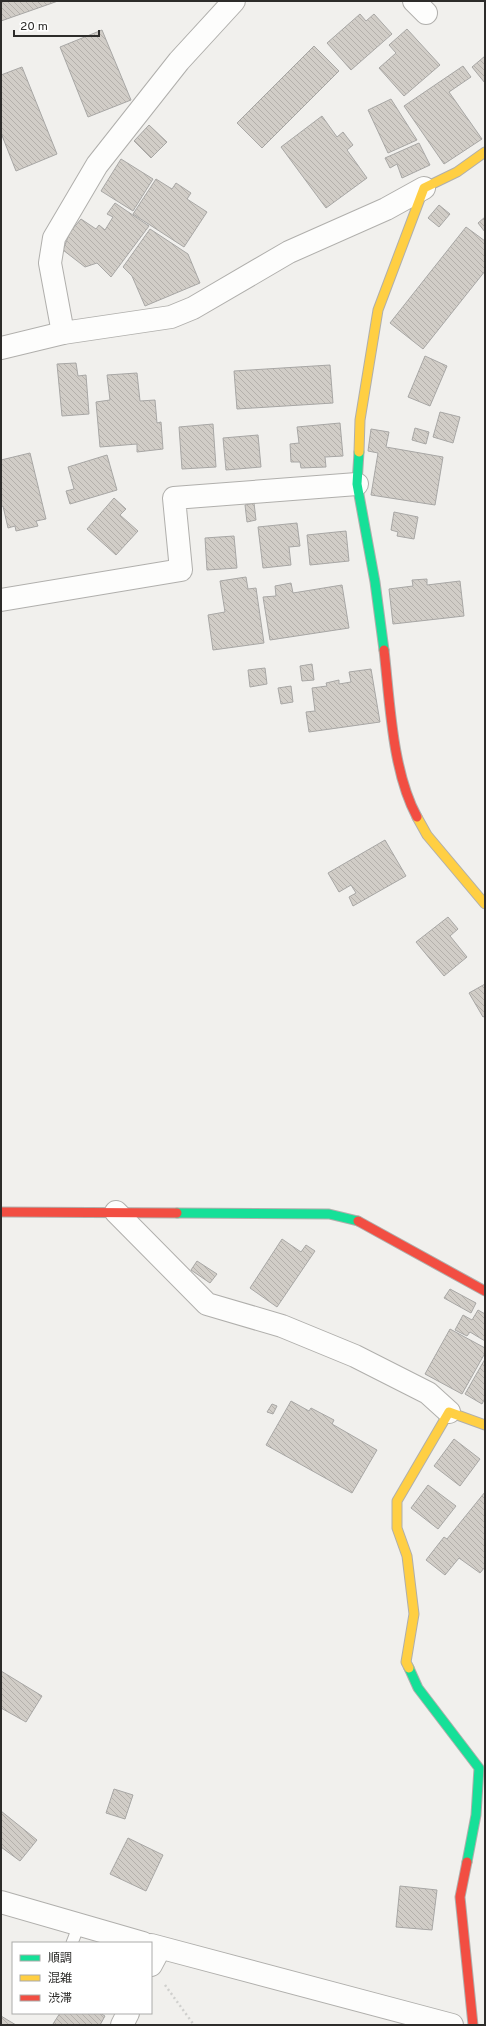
<svg xmlns="http://www.w3.org/2000/svg" width="486" height="2026" viewBox="0 0 486 2026" font-family="Overpass,'Noto Sans JP',sans-serif">
  <style>
    .building { fill: url(#building-back-hatch); stroke: #a8a7a5 }
    .lines { fill: none; stroke-linecap: round; stroke-linejoin: round }
    .lane-casing { stroke: #b0afac; stroke-width: 13 }
    .street-casing { stroke: #b0afac; stroke-width: 24 }
    .fast-casing { stroke: #b0afac; stroke-width: 11 }
    .slow-casing { stroke: #b0afac; stroke-width: 11 }
    .jam-casing { stroke: #b0afac; stroke-width: 11 }
    .path { stroke: #d0d0ce; stroke-width: 2.5; stroke-dasharray: 2 3; stroke-linecap: butt }
    .lane { stroke: #fdfdfc; stroke-width: 11 }
    .street { stroke: #fdfdfc; stroke-width: 22 }
    .fast { stroke: #16e098; stroke-width: 9 }
    .slow { stroke: #ffcf43; stroke-width: 9 }
    .jam { stroke: #f24e42; stroke-width: 9 }
  </style>
  <defs>
    <pattern id="building-back-hatch" width="6" height="6" patternUnits="userSpaceOnUse"><rect width="6" height="6" fill="#d1cdc7"/><path d="M-1 5l2 2M0 0l6 6M5-1l2 2" fill="none" stroke="#b4b0ab"/></pattern>
  </defs>
  <rect width="100%" height="100%" fill="#f1f0ed"/>
  <g class="building">
    <polygon points="1,1 58,1 1,21"/>
    <polygon points="360,14 366,21 374,14 392,34 351,70 327,43"/>
    <polygon points="407,29 440,65 404,96 379,68 396,53 389,45"/>
    <polygon points="102,30 131,100 88,117 60,47"/>
    <polygon points="314,46 339,71 262,148 237,123"/>
    <polygon points="485,56 485,83 472,67"/>
    <polygon points="463,66 471,77 449,92 482,139 444,164 404,106"/>
    <polygon points="22,67 57,154 16,171 1,133 1,75"/>
    <polygon points="391,99 417,140 388,153 368,110"/>
    <polygon points="322,116 337,137 343,132 353,145 347,150 367,178 326,208 281,147"/>
    <polygon points="149,125 167,142 151,158 134,141"/>
    <polygon points="419,143 430,165 402,178 397,164 390,168 385,158"/>
    <polygon points="121,159 153,179 133,211 101,191"/>
    <polygon points="156,179 172,189 176,183 191,193 187,199 207,212 184,247 133,214"/>
    <polygon points="115,203 149,226 111,277 97,263 85,267 63,250 70,232 81,219 96,229 99,225 105,230 113,217 107,214"/>
    <polygon points="439,205 450,214 439,227 428,218"/>
    <polygon points="485,217 485,232 478,223"/>
    <polygon points="466,227 485,241 485,271 423,349 390,323"/>
    <polygon points="150,229 188,254 200,283 145,306 132,276 123,267"/>
    <polygon points="425,356 447,366 430,406 408,397"/>
    <polygon points="76,363 78,376 86,375 89,414 62,416 57,364"/>
    <polygon points="330,365 333,403 237,409 234,371"/>
    <polygon points="137,373 140,401 155,400 157,423 161,422 163,449 137,452 137,444 100,447 96,402 110,400 107,375"/>
    <polygon points="440,412 460,417 453,443 433,437"/>
    <polygon points="340,423 343,456 325,457 326,467 301,468 300,462 291,462 290,444 299,443 297,427"/>
    <polygon points="213,424 216,467 182,469 179,427"/>
    <polygon points="415,428 429,432 426,444 412,440"/>
    <polygon points="371,429 389,432 386,447 443,457 435,505 371,495 378,453 368,451"/>
    <polygon points="258,435 261,467 226,470 223,438"/>
    <polygon points="30,453 46,519 36,521 38,526 16,531 15,526 8,528 3,506 1,507 1,460"/>
    <polygon points="107,455 117,490 70,504 66,491 74,489 68,467"/>
    <polygon points="114,498 126,509 120,515 138,531 116,555 87,529"/>
    <polygon points="254,503 256,520 247,522 245,505"/>
    <polygon points="394,512 418,517 414,539 397,536 398,532 391,530"/>
    <polygon points="297,523 300,546 289,547 291,565 263,568 258,527"/>
    <polygon points="346,531 349,561 310,565 307,535"/>
    <polygon points="234,536 237,568 207,570 205,538"/>
    <polygon points="246,577 248,589 256,588 264,643 213,650 208,615 225,612 220,581"/>
    <polygon points="427,579 427,585 460,581 464,616 393,624 389,589 413,586 412,580"/>
    <polygon points="291,583 293,593 342,585 349,628 270,640 263,597 276,596 275,586"/>
    <polygon points="312,664 314,680 302,681 300,666"/>
    <polygon points="265,668 267,684 250,687 248,670"/>
    <polygon points="371,669 380,722 309,732 306,712 315,711 312,688 327,686 326,683 339,680 339,684 351,682 349,672"/>
    <polygon points="291,686 293,702 281,704 278,688"/>
    <polygon points="385,840 406,876 353,906 349,897 356,893 351,885 339,892 328,873"/>
    <polygon points="448,917 458,929 450,936 467,957 444,976 416,942"/>
    <polygon points="485,984 485,1016 483,1017 469,993"/>
    <polygon points="282,1239 301,1252 306,1245 315,1251 277,1307 250,1288"/>
    <polygon points="197,1261 217,1274 210,1283 191,1270"/>
    <polygon points="450,1289 476,1303 471,1313 444,1298"/>
    <polygon points="478,1310 485,1314 485,1341 470,1332 467,1336 455,1330 463,1315 472,1320"/>
    <polygon points="450,1329 485,1348 485,1353 462,1394 425,1374"/>
    <polygon points="485,1359 485,1398 482,1404 465,1394"/>
    <polygon points="291,1401 309,1411 311,1408 334,1420 332,1424 377,1450 352,1493 266,1445"/>
    <polygon points="272,1404 277,1406 273,1414 267,1412"/>
    <polygon points="454,1439 480,1459 460,1486 434,1466"/>
    <polygon points="428,1485 456,1506 438,1529 411,1508"/>
    <polygon points="485,1492 485,1567 480,1573 459,1558 445,1575 426,1560 444,1537 447,1539"/>
    <polygon points="1,1671 42,1696 26,1722 1,1708"/>
    <polygon points="114,1789 133,1795 125,1819 106,1813"/>
    <polygon points="1,1811 37,1840 20,1861 1,1847"/>
    <polygon points="128,1838 163,1855 146,1891 110,1874"/>
    <polygon points="400,1886 437,1890 432,1930 396,1927"/>
    <polygon points="60,2013 100,2013 105,2016 100,2025 54,2025 53,2024"/>
    <polygon points="1,2016 16,2025 1,2025"/>
  </g>
  <g class="lines">
    <defs>
      <polyline id="lane" points="72,1943 79,1925"/>
      <g id="street">
        <polyline points="414,1 426,13"/>
        <polyline points="63,333 50,263 54,238 97,165 179,61 234,1"/>
        <polyline points="1,348 63,333 171,317 193,308 289,252 386,209 424,188"/>
        <polyline points="1,600 181,570 174,498 357,484"/>
        <polyline points="116,1212 207,1304 282,1326 355,1356 428,1393 449,1412"/>
        <polyline points="1,1902 143,1943"/>
        <polyline points="151,1945 452,2025"/>
        <polyline points="151,1965 160,1948"/>
        <polyline points="122,2025 128,2013"/>
      </g>
      <g id="fast">
        <polyline points="359,452 357,484 375,582 384,650"/>
        <polyline points="177,1213 329,1214 358,1221"/>
        <polyline points="409,1668 418,1688 479,1768 476,1815 467,1862"/>
      </g>
      <g id="slow">
        <polyline points="359,452 360,420 378,310 424,188 457,172 485,152"/>
        <polyline points="417,817 427,835 485,904"/>
        <polyline points="409,1668 406,1662 414,1614 407,1556 397,1528 397,1501 449,1412 485,1425"/>
      </g>
      <g id="jam">
        <path d="M384 650C390 702 392 771 417 817"/>
        <polyline points="1,1212 177,1213"/>
        <polyline points="358,1221 485,1291"/>
        <polyline points="467,1862 460,1897 473,2025"/>
      </g>
    </defs>
    <use href="#lane" class="lane-casing"/>
    <use href="#street" class="street-casing"/>
    <use href="#fast" class="fast-casing"/>
    <use href="#slow" class="slow-casing"/>
    <use href="#jam" class="jam-casing"/>
    <polyline class="path" points="165,1985 194,2025"/>
    <use href="#lane" class="lane"/>
    <use href="#street" class="street"/>
    <use href="#fast" class="fast"/>
    <use href="#slow" class="slow"/>
    <use href="#jam" class="jam"/>
  </g>
  <rect width="486" height="2026" fill="none" stroke="#2d2c2a" stroke-width="4"/>
  <rect x="12" y="1942" width="140" height="72" fill="#ffffff" stroke="#ababaa"/>
  <rect x="20" y="1955" width="20" height="6" fill="#16e098" stroke="#ababaa"/>
  <text x="48" y="1962" font-size="12" fill="#2d2c2a">順調</text>
  <rect x="20" y="1975" width="20" height="6" fill="#ffcf43" stroke="#ababaa"/>
  <text x="48" y="1982" font-size="12" fill="#2d2c2a">混雑</text>
  <rect x="20" y="1995" width="20" height="6" fill="#f24e42" stroke="#ababaa"/>
  <text x="48" y="2002" font-size="12" fill="#2d2c2a">渋滞</text>
  <path d="M14 30v6h85v-6" fill="none" stroke="#2d2c2a" stroke-width="2"/>
  <text x="20" y="30" font-size="12" fill="#2d2c2a" stroke="#ffffff" stroke-width="3" paint-order="stroke">20 m</text>
</svg>
